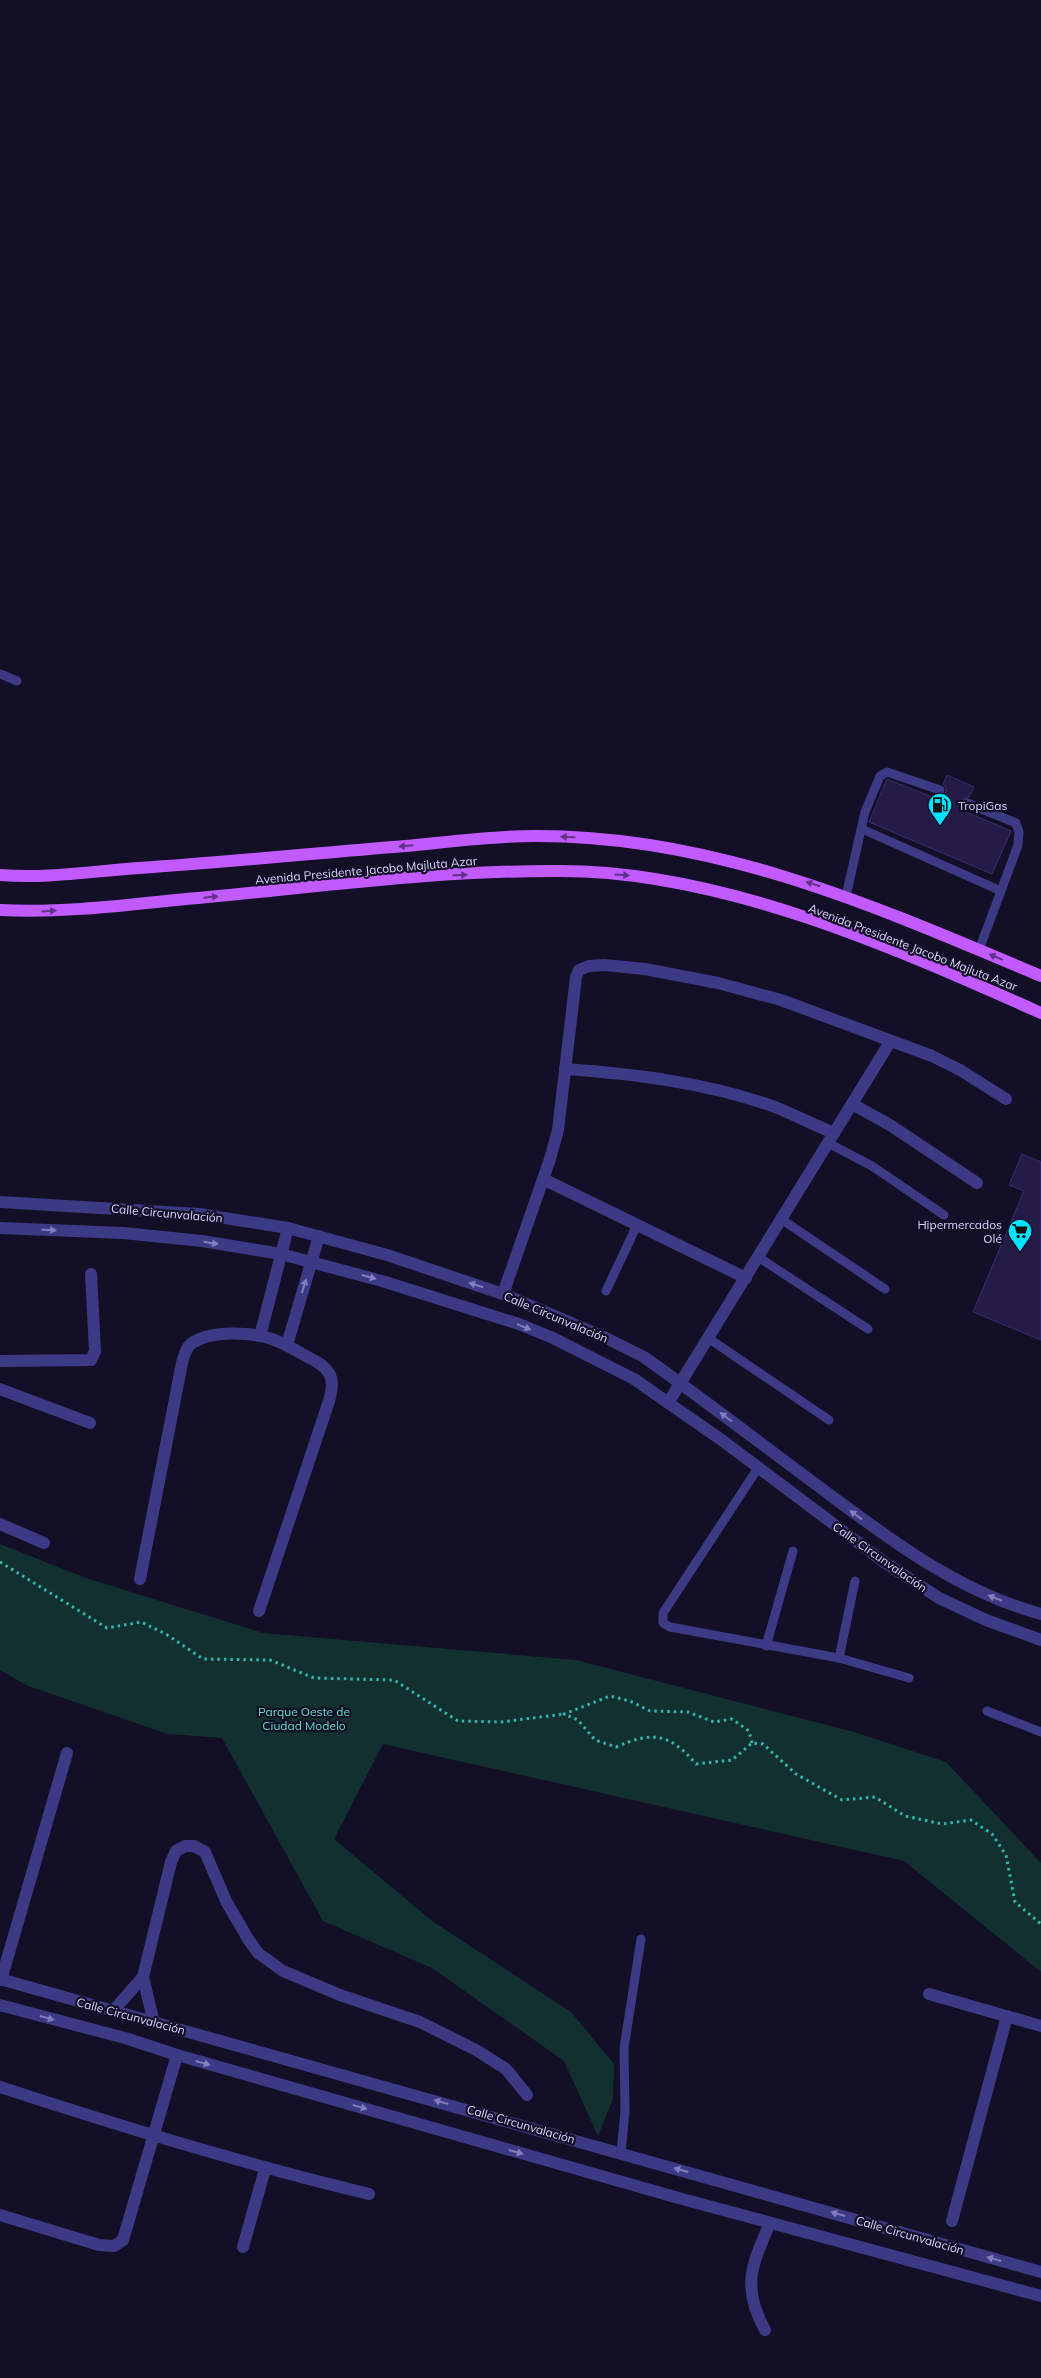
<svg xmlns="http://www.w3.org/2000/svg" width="1041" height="2378" viewBox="0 0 1041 2378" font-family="Mulish,sans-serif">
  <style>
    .green { fill: #12302f }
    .building { fill: #241b47; stroke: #3b2d73 }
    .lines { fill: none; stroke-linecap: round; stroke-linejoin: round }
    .path { stroke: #2fb8b0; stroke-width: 3; stroke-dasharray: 2.5 4; stroke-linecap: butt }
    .service { stroke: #3d3a85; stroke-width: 9 }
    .minor { stroke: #3d3a85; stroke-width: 12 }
    .primary { stroke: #c25bff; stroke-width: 12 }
    .oneway { fill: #623188 }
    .oneway2 { fill: #837fbc }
    .labels { text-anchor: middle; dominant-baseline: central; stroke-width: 4.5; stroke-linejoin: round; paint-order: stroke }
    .poi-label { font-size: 12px; fill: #d9d4ff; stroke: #130f26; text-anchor: start }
    .street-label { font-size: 12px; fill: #d9d4ff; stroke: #130f26 }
    .park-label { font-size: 12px; fill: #5fe0c0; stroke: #130f26 }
  </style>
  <rect width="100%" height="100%" fill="#130f26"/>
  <polygon class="green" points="0,1544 86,1578 263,1633 576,1660 854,1732 946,1762 1041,1863 1041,1972 904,1861 383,1744 334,1839 432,1921 571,2012 614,2064 613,2099 598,2136 564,2061 432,1968 323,1921 222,1738 168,1734 28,1686 0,1670"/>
  <g class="building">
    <polygon points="947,775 974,787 969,797 961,800 964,811 1011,831 992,874 869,822 887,779 935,798 937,796 942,796 946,792 946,788 943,784"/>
    <polygon points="1022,1154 1041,1162 1041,1340 973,1312 1024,1191 1009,1185"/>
  </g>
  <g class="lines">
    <g class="path">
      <polyline points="0,1562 107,1628 141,1622 166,1634 203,1659 270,1660 314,1678 394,1680 458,1721 501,1722 564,1714"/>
      <path d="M752 1743 749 1731 732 1719 714 1722 688 1712 650 1711 630 1701 610 1696 564 1714 578 1720 595 1740 616 1747C653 1731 669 1733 696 1764L732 1760 752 1743 763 1744 796 1774 842 1800 875 1797 905 1816 942 1824 971 1820 992 1834 1006 1855 1015 1902 1041 1924"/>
    </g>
    <g class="service">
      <polyline points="0,674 17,681"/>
      <polyline points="967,803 1016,823 1019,832 1018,845 979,950"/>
      <polyline points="862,829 1001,891"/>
      <polyline points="846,896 865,812 880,776 887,772 940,790"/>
      <polyline points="828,1143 872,1166 944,1215"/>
      <polyline points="781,1219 885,1289"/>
      <polyline points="758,1257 868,1329"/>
      <polyline points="606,1291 637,1225"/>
      <polyline points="708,1338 829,1420"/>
      <polyline points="758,1468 663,1613 663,1623 670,1627 839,1658 909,1678"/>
      <polyline points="766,1646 793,1551"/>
      <polyline points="839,1658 855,1581"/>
      <polyline points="987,1711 1041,1732"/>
      <polyline points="621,2153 625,2111 624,2048 641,1939"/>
    </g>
    <g class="minor">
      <path d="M565 1069C636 1074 708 1083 775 1107 795 1115 814 1125 834 1133"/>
      <polyline points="852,1104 890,1125 977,1183"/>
      <polyline points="543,1179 746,1278"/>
      <path d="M0 1202 199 1214 288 1228 387 1255 503 1294 606 1338 644 1357C703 1399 760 1443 818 1486 888 1538 956 1591 1041 1614"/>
      <polyline points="0,1228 123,1233 202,1241 281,1254 382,1281 519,1324 553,1338 634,1379 723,1441 884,1562 939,1598 986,1620 1041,1640"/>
      <polyline points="503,1294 550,1159 558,1130 576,977 579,970 589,966 604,965 645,969 718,983 781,1000 932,1056 960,1070 1006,1099"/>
      <polyline points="260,1336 288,1228"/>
      <polyline points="287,1345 319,1236"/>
      <polyline points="0,1361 91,1360 95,1351 91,1274"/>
      <polyline points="0,1389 90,1423"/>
      <polyline points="668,1403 890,1042"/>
      <polyline points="0,1524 44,1543"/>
      <path d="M140 1579 182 1363C184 1356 186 1347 192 1343 212 1330 251 1332 272 1339 284 1343 295 1350 306 1356 315 1361 325 1365 330 1375 334 1384 331 1393 329 1401L259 1611"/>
      <polyline points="0,1979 1041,2272"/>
      <polyline points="1,1980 67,1753"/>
      <polyline points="929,1994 1041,2026"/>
      <polyline points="0,2005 125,2038 177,2055 675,2197 1041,2296"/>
      <polyline points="113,2011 143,1977"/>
      <polyline points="154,2023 143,1977 171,1862 176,1851 185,1846 194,1846 205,1852 226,1901 248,1939 258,1953 283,1971 340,1995 420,2022 476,2050 506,2069 527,2095"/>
      <path d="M0 2087C122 2127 244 2164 369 2194"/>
      <polyline points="0,2215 99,2245 114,2246 123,2240 177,2055"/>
      <polyline points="952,2221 1007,2016"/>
      <polyline points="243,2247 265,2169"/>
      <path d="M765 2330C741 2286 752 2265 770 2223"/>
    </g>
    <g class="primary">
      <path d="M0 875C45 879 94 871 139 868 228 862 317 853 406 846 448 842 492 836 534 836 716 835 877 907 1041 976"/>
      <path d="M0 910C59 913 118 906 176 900 304 889 433 870 561 871 723 871 895 948 1041 1013"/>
    </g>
  </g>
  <defs><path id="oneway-solid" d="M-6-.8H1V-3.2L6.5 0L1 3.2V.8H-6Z" transform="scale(1.25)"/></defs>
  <g class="oneway">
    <use href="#oneway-solid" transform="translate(568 837) rotate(-178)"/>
    <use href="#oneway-solid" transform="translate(406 846) rotate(175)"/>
    <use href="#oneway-solid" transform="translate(460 875) rotate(-2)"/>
    <use href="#oneway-solid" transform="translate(622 875) rotate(4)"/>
    <use href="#oneway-solid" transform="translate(813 884) rotate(-162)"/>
    <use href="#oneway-solid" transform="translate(211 897) rotate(-6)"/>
    <use href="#oneway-solid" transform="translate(49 911) rotate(-3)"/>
    <use href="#oneway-solid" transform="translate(996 957) rotate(-157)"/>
  </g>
  <g class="oneway2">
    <use href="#oneway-solid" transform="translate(49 1230) rotate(2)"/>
    <use href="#oneway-solid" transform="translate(211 1243) rotate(9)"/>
    <use href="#oneway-solid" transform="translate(369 1277) rotate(15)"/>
    <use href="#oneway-solid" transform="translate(476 1285) rotate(-163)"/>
    <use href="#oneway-solid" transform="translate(304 1286) rotate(-73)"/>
    <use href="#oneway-solid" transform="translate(524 1327) rotate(22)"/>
    <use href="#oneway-solid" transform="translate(726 1417) rotate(-143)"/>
    <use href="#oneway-solid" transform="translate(856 1515) rotate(-143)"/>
    <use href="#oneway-solid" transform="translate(995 1598) rotate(-159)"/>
    <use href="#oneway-solid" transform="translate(47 2018) rotate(15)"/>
    <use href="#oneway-solid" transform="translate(203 2063) rotate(16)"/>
    <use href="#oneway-solid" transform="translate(441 2102) rotate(-164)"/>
    <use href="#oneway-solid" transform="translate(360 2107) rotate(16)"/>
    <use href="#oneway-solid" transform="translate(516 2152) rotate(16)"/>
    <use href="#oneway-solid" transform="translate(681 2170) rotate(-164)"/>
    <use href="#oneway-solid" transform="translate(838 2214) rotate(-164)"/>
    <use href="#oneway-solid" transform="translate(994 2259) rotate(-164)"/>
  </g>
  <defs>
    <symbol id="fuel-pin" viewBox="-11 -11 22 30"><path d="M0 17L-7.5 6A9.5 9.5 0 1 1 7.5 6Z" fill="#00e5ff" stroke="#130f26"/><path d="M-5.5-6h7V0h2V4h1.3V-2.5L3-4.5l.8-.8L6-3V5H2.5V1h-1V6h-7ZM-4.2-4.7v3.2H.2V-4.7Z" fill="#111"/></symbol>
    <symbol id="supermarket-pin" viewBox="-11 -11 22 30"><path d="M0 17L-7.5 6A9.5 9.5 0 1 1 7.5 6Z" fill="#00e5ff" stroke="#130f26"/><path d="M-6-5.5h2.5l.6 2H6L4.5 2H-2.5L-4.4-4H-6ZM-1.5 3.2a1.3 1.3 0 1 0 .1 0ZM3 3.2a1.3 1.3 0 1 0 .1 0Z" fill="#111"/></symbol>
  </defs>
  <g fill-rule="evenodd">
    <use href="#fuel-pin" x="926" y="791" width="28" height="38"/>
    <use href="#supermarket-pin" x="1006" y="1217" width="28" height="38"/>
  </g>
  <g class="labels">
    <g class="poi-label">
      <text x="958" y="805">TropiGas</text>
      <text x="1002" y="1224" text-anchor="end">Hipermercados<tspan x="1002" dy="14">Olé</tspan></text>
    </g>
    <g class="street-label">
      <text transform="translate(366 870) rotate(-5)">Avenida Presidente Jacobo Majluta Azar</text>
      <text transform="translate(913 947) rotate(21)">Avenida Presidente Jacobo Majluta Azar</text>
      <text transform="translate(167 1213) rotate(5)">Calle Circunvalación</text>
      <text transform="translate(556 1317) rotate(23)">Calle Circunvalación</text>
      <text transform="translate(880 1557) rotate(35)">Calle Circunvalación</text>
      <text transform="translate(131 2016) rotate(15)">Calle Circunvalación</text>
      <text transform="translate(521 2124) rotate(16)">Calle Circunvalación</text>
      <text transform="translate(910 2235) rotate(16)">Calle Circunvalación</text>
    </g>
    <g class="park-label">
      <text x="304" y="1711">Parque Oeste de<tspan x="304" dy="14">Ciudad Modelo</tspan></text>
    </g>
  </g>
</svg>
